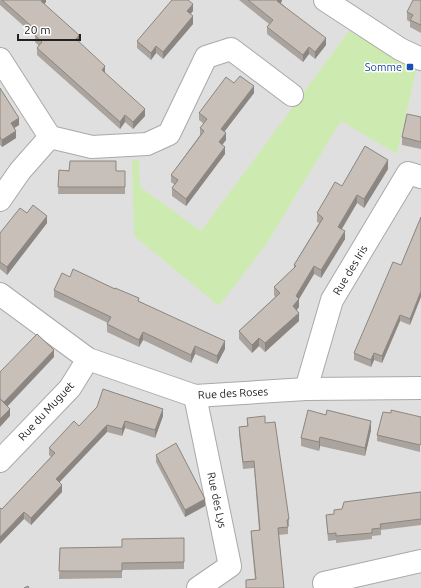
<svg xmlns="http://www.w3.org/2000/svg" width="421" height="588" viewBox="0 0 421 588" font-family="Ubuntu,sans-serif">
  <style>
    .residential { fill: #e0dfdf }
    .grass { fill: #cdebb0 }
    .lines { fill: none; stroke-linecap: round; stroke-linejoin: round }
    .minor-casing { stroke: #a9a9a9; stroke-width: 24 }
    .minor { stroke: #fff; stroke-width: 22 }
    .wall { fill: #aba49e }
    .shaded-wall { fill: #8b8681 }
    .building { fill: #c7bfb8; stroke: #8b8681 }
    .transit-dot { fill: #1a4fb4; stroke: #fff; stroke-width: 1.5 }
    .labels { text-anchor: middle; dominant-baseline: central; stroke-width: 3; stroke-linejoin: round; paint-order: stroke }
    .transit-label { font-size: 11px; fill: #164399; stroke: #fff; text-anchor: end }
    .street-label { font-size: 11px; fill: #222; stroke: #fff }
  </style>
  <rect width="100%" height="100%" fill="#f2efe9"/>
  <rect class="residential" x="0" y="0" width="421" height="588"/>
  <polygon class="grass" points="349,31 417,67 397,154 341,121 267,243 219,306 134,236 132,160 139,160 140,187 201,231"/>
  <g class="lines">
    <defs>
      <g id="minor">
        <polyline points="325,0 400,49 421,59"/>
        <polyline points="0,59 50,137"/>
        <polyline points="0,200 20,171 50,137 92,147 147,144 169,134 206,57 231,49 292,95"/>
        <polyline points="0,294 88,359 195,396 306,389 421,388"/>
        <polyline points="306,389 332,300 408,173 421,177"/>
        <polyline points="195,396 230,566 198,588"/>
        <polyline points="0,461 70,388 88,359"/>
        <polyline points="324,583 421,561"/>
      </g>
    </defs>
    <use href="#minor" class="minor-casing"/>
    <use href="#minor" class="minor"/>
  </g>
  <g class="wall">
    <polygon points="0,0 46,0 46,2 44,4 79,42 105,73 145,116 133,129 125,122 120,129 37,55 37,48 39,46 35,42 35,36 0,5"/>
    <polygon points="239,0 282,0 281,3 326,45 315,59 309,54 303,62 267,34 267,27 269,24"/>
    <polygon points="421,0 421,33 410,27 410,22 407,20 407,12"/>
    <polygon points="193,11 190,14 193,24 163,59 156,53 151,60 137,48 137,41"/>
    <polygon points="234,83 254,93 224,132 226,140 222,145 225,154 186,206 172,196 172,188 175,185 171,182 171,175 200,135 200,128 204,124 199,120 199,113"/>
    <polygon points="0,88 19,125 14,128 16,138 2,147 0,145"/>
    <polygon points="421,117 421,149 402,145 402,137"/>
    <polygon points="388,169 364,208 357,203 342,229 345,239 321,278 314,274 299,299 299,307 297,310 299,321 265,352 259,346 252,353 239,339 239,331 275,297 274,295 274,287 294,268 294,265 319,223 317,222 317,213 342,186"/>
    <polygon points="59,170 125,171 125,194 58,194"/>
    <polygon points="27,213 47,223 7,275 0,269 0,233"/>
    <polygon points="421,217 410,325 400,321 382,363 374,360 371,367 354,360 354,353 401,265"/>
    <polygon points="70,277 139,301 225,349 217,364 195,354 191,363 143,340 139,347 107,332 107,324 108,323 54,297 54,290"/>
    <polygon points="391,413 421,417 420,452 377,441 377,435"/>
    <polygon points="326,415 371,430 365,456 320,446 319,451 301,446 301,438"/>
    <polygon points="163,416 155,438 125,428 122,436 107,432 59,482 62,492 31,525 24,519 2,509 51,457 49,455 49,448 79,426"/>
    <polygon points="247,418 265,423 289,519 289,526 288,526 288,534 279,535 284,588 246,588 246,580 255,579 251,538 251,531 259,530 254,468 243,469 239,434 239,427 247,426"/>
    <polygon points="156,455 205,506 185,517 156,462"/>
    <polygon points="421,492 421,525 381,530 381,535 372,536 372,539 336,543 336,540 328,541 326,515 334,514 334,510 342,509"/>
    <polygon points="184,538 184,569 122,570 122,578 59,579 60,548 122,547"/>
  </g>
  <g class="shaded-wall">
    <polygon points="42,0 46,0 46,2 41,8 41,1"/>
    <polygon points="278,0 282,0 282,1 277,8"/>
    <polygon points="193,4 193,11 187,18 187,11"/>
    <polygon points="193,16 193,24 163,59 163,52"/>
    <polygon points="79,35 79,42 76,46 76,39"/>
    <polygon points="326,38 326,45 315,59 315,52"/>
    <polygon points="156,46 156,53 151,60 151,53"/>
    <polygon points="309,47 309,54 303,62 303,55"/>
    <polygon points="105,66 105,73 102,77 102,70"/>
    <polygon points="254,86 254,93 221,136 221,129"/>
    <polygon points="145,109 145,116 133,129 133,122"/>
    <polygon points="125,115 125,122 120,129 120,122"/>
    <polygon points="19,118 19,125 11,130 11,123"/>
    <polygon points="16,131 16,138 2,147 2,140"/>
    <polygon points="226,133 226,140 219,149 219,142"/>
    <polygon points="225,147 225,154 186,206 186,199"/>
    <polygon points="388,160 388,169 364,208 364,199"/>
    <polygon points="357,195 357,203 338,235 338,227"/>
    <polygon points="47,216 47,223 7,275 7,267"/>
    <polygon points="345,231 345,239 321,278 321,270"/>
    <polygon points="314,266 314,274 299,299 299,307 293,314 293,306 296,296"/>
    <polygon points="421,291 421,297 410,325 410,319"/>
    <polygon points="299,313 299,321 265,352 265,343"/>
    <polygon points="400,315 400,321 382,363 382,356"/>
    <polygon points="143,332 143,340 139,347 139,340"/>
    <polygon points="259,338 259,346 252,353 252,345"/>
    <polygon points="225,341 225,349 217,364 217,356"/>
    <polygon points="195,346 195,354 191,363 191,355"/>
    <polygon points="54,350 54,357 4,410 4,402"/>
    <polygon points="374,353 374,360 371,367 371,360"/>
    <polygon points="10,409 10,416 0,427 0,419"/>
    <polygon points="163,409 163,416 155,438 155,430"/>
    <polygon points="125,421 125,428 122,436 122,429"/>
    <polygon points="371,421 371,430 365,456 365,448"/>
    <polygon points="107,425 107,432 56,486 56,479"/>
    <polygon points="320,437 320,446 319,451 319,442"/>
    <polygon points="62,485 62,492 31,525 31,518"/>
    <polygon points="205,499 205,506 185,517 185,510"/>
    <polygon points="24,512 24,519 0,544 0,537"/>
  </g>
  <g class="building">
    <polygon points="2,0 42,0 41,1 79,35 76,39 105,66 102,70 145,109 133,122 125,115 120,122 37,48 42,42 35,35 38,32"/>
    <polygon points="172,0 188,0 193,4 187,11 193,16 163,52 156,46 151,53 137,41"/>
    <polygon points="248,0 278,0 277,1 326,38 315,52 309,47 303,55 267,27 273,20"/>
    <polygon points="413,0 421,0 421,25 410,20 413,15 407,12"/>
    <polygon points="240,76 254,86 221,129 226,133 219,142 225,147 186,199 172,188 178,180 171,175 204,131 200,128 207,119 199,113 226,77 234,83"/>
    <polygon points="0,88 19,118 11,123 16,131 2,140 0,137"/>
    <polygon points="407,114 421,117 421,142 402,137"/>
    <polygon points="365,146 388,160 364,199 357,195 338,227 345,231 321,270 314,266 296,296 299,299 293,306 299,313 265,343 259,338 252,345 239,331 280,293 274,287 296,266 294,265 323,218 317,213 327,196 335,182 342,186"/>
    <polygon points="70,161 116,161 116,171 125,171 125,187 58,187 59,170 69,171"/>
    <polygon points="33,205 47,216 7,267 0,262 0,233 20,208 27,213"/>
    <polygon points="421,217 421,291 410,319 400,315 382,356 374,353 371,360 354,353 393,262 401,265"/>
    <polygon points="73,269 115,289 115,288 139,298 138,301 225,341 217,356 195,346 191,355 143,332 139,340 107,324 111,317 54,290 62,273 70,277"/>
    <polygon points="37,334 54,350 4,402 0,399 0,372"/>
    <polygon points="103,389 163,409 155,430 125,421 122,429 107,425 56,479 62,485 31,518 24,512 0,537 0,508 2,509 55,453 49,448 74,421 79,426 97,407"/>
    <polygon points="0,399 10,409 0,419"/>
    <polygon points="308,410 326,415 327,410 371,421 365,448 320,437 319,442 301,438"/>
    <polygon points="391,410 421,417 421,443 420,445 377,435 383,412 391,413"/>
    <polygon points="265,416 265,423 275,422 289,519 287,520 288,527 278,528 284,588 246,588 246,580 256,579 251,531 260,530 254,461 243,462 239,427 248,426 247,418"/>
    <polygon points="176,443 205,499 185,510 156,455"/>
    <polygon points="421,492 421,519 380,524 381,528 372,529 372,533 336,536 336,533 328,534 326,515 334,514 334,510 342,509 344,502"/>
    <polygon points="184,538 184,562 122,563 122,571 59,571 60,548 122,547 122,539"/>
    <polygon points="28,586 29,588 24,588"/>
  </g>
  <rect class="transit-dot" x="406" y="63" width="8" height="8" rx="2"/>
  <g class="labels">
    <g class="transit-label">
      <text x="402" y="67">Somme</text>
    </g>
    <g class="street-label">
      <text transform="translate(350 270) rotate(-59)">Rue des Iris</text>
      <text transform="translate(233 393) rotate(-3)">Rue des Roses</text>
      <text transform="translate(46 411) rotate(-47)">Rue du Muguet</text>
      <text transform="translate(217 500) rotate(78)">Rue des Lys</text>
    </g>
  </g>
  <path d="M18 34v6h62v-6" fill="none" stroke="#222222" stroke-width="2"/>
  <text x="24" y="34" font-size="12" fill="#222222" stroke="#ffffff" stroke-width="3" paint-order="stroke">20 m</text>
</svg>
